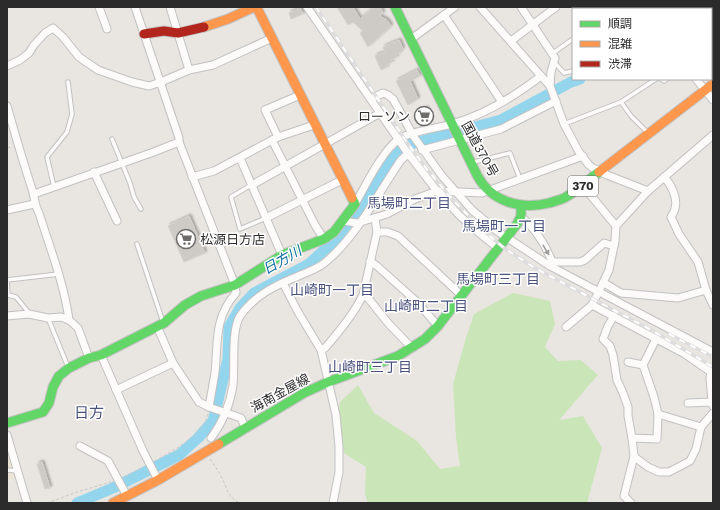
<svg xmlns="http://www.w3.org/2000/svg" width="720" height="510" viewBox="0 0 720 510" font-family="'Work Sans','Noto Sans JP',sans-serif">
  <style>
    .education { fill: #ece4d4 }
    .green { fill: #cae5b8 }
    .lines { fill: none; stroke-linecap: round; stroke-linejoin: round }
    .river { stroke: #92d5ed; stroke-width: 11 }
    .building { fill: #cecbc7; stroke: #d4d1cc; filter: url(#shadow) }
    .lane-casing { stroke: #c2c1c2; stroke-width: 5.5 }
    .street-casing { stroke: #c2c1c2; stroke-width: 9 }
    .fast-casing { stroke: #c2c1c2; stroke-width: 11 }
    .slow-casing { stroke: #c2c1c2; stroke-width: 11 }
    .jam-casing { stroke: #c2c1c2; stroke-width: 11 }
    .path { stroke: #c8c7c7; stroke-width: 1; stroke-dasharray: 3 2; stroke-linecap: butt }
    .lane { stroke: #fcfbfa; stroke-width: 3.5 }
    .street { stroke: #fcfbfa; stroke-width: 7 }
    .fast { stroke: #63d668; stroke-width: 9 }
    .slow { stroke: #ff974d; stroke-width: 9 }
    .jam { stroke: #b3261e; stroke-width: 9 }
    .rail-casing { stroke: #deddde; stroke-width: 3.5 }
    .rail { stroke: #fff; stroke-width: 2; stroke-dasharray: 6; stroke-linecap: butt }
    .oneway { fill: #9e9d9d }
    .labels { text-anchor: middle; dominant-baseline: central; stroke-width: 3; stroke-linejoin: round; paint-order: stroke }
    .shield { fill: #fff; stroke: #6b6b6b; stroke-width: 1 }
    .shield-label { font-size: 12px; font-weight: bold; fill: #2b2b2b }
    .poi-label { font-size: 13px; fill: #2b2b2b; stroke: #fff; text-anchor: end }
    .street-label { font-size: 13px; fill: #2b2b2b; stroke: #fff }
    .neighbourhood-label { font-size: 14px; fill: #49527d; stroke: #fff }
    .water-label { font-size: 14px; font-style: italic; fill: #0a6ba0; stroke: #fff }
    .quarter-label { font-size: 15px; fill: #49527d; stroke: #fff }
  </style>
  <defs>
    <filter id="shadow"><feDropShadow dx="2" dy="-2" stdDeviation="1" flood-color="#0004"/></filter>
  </defs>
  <rect width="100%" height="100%" fill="#e9e5e0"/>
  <polygon class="education" points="7,445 16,477 7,480"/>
  <polygon class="green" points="513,293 550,301 555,324 545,347 558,361 581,360 598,375 559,420 583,416 602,448 587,503 368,503 365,494 366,467 344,453 338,418 340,402 358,385 374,413 417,441 440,469 460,466 456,437 453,384 465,341 474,314"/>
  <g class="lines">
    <g class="river">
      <polyline points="704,9 707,7"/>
      <polyline points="77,503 113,488 179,455 198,438 213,421 228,359 229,327 240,308 254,293 309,264 336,239 377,183 392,156 400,147 501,120 571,82 580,79"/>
    </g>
  </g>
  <g class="building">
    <polygon points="337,7 353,7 360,19 375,7 380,7 383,13 379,16 387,20 391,26 368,47 360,33 363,31 353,22 348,25"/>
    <polygon points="300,8 303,14 291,19 289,13"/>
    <polygon points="399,40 403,49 400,51 401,52 396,55 397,57 391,60 392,62 386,65 387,67 381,70 375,56 385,52 383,47"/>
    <polygon points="417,70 420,76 410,81 418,99 408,105 396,81"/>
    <polygon points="426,108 431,120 423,124 418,112"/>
    <polygon points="189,216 205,253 184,262 168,226"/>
    <polygon points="42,462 50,488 45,489 37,464"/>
  </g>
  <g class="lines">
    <defs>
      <g id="lane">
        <polyline points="553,53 573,39"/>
        <polyline points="711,61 713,59"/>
        <polyline points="554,62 564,73 573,71"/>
        <polyline points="661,79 664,81 667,79"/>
        <polyline points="621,102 631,116 646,131"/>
        <polyline points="564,124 621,102 656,79"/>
        <polyline points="112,139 130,183 134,197 141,209"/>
        <polyline points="474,162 510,153 520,179"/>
        <polyline points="251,185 231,197 240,229 266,218"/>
        <polyline points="54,187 47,157 67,132 72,114 68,82"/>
        <polyline points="137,244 163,322"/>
        <polyline points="29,313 16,297 8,295 7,280 59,274"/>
        <polyline points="48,318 68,367"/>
        <polyline points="7,470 17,471"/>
      </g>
      <g id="street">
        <polyline points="99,7 107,29"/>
        <path d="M135 7 179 138V142L235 285 236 293C214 317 218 343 215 373 213 384 211 396 209 407"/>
        <polyline points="170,7 189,70"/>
        <polyline points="307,7 407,152 437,191 459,215 479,233 498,248"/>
        <polyline points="480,7 550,86 564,124 579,152 589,165 593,168 607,175 648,191"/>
        <polyline points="521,7 555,58 551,72 550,86"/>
        <polyline points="592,7 593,9"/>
        <polyline points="675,9 677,7"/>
        <polyline points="444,15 502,102"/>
        <polyline points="411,39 455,7"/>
        <polyline points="511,41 556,7"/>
        <polyline points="7,66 20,60 29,53 34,45 45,33 53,28 63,37 79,57 98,70 132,82 149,86 161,82 189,70 213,65 272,38"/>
        <polyline points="696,79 713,100"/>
        <polyline points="371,99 383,93 388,95 393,99 414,137 442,176 472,210 497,231 550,266 713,352"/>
        <path d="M7 106C15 134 23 162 32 189 35 198 34 204 39 213 50 248 64 283 69 320"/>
        <polyline points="278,137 265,110 300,95"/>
        <polyline points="272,140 315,225 324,239"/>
        <polyline points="422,150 501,129 556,101"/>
        <polyline points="240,158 282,255"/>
        <polyline points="94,172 117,221"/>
        <polyline points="192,177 214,171 278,137 314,125"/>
        <path d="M664 177C671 184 678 198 675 208 675 211 672 215 671 217L679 234 698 262 706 290 713 305"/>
        <polyline points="252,185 380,113"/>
        <polyline points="583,186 616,226"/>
        <polyline points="34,194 151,153 179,142"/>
        <path d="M355 204C366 185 382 151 399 139 410 131 439 128 452 124 484 115 515 96 541 76"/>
        <polyline points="7,210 34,204"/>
        <path d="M521 216C534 228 546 245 552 262"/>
        <polyline points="266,218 342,180"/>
        <polyline points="343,221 357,223 387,214 415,199 437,191 482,193 583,156"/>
        <polyline points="377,232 387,232 398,236 461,295"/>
        <polyline points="370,261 377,266 416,301 438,326"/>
        <polyline points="552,262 580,262 585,260 604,243 614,246"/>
        <polyline points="283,283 298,312 321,350 336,415 339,447 339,472 333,503"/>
        <polyline points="604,283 621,293 678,298 706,290"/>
        <polyline points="363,295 368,298 388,323 412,348"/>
        <polyline points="592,305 685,354 711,372 710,378 712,402"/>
        <polyline points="7,316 29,314 48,318 61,317 69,320 78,328 89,358"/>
        <polyline points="614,316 608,326 603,339 610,346 613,355 617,380 623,393 628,407 628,416 632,438 657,439 658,414"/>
        <polyline points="566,327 592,305 599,291 609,270 615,241 616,226 648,191 713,135"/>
        <polyline points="656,339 643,365 654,397 658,414 701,427"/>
        <path d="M321 350 325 348C339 332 354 314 363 295L377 232 375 218"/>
        <polyline points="101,355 143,451 158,480"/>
        <polyline points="628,362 643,365"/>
        <polyline points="173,363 199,402 209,407 241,418 245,427"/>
        <polyline points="116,390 173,363 157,326"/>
        <polyline points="688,403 712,402 713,406"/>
        <polyline points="7,435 27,503"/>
        <path d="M211 438C223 422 230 405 233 385 235 368 231 330 240 316 254 296 274 286 296 277 307 272 319 269 328 260 359 233 378 193 401 160L409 153"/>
        <polyline points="80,446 108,461 127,496"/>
        <polyline points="634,456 636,458 648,467 659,472 669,472 690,461 696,449 701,427 713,413"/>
        <polyline points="631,503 624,496 634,456 632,438"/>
      </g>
      <g id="fast">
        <path d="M395 7 477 175C491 202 521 210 549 203 555 201 561 200 566 197 578 190 588 180 599 172"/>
        <polyline points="7,423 43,412 49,403 53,387 59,376 69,368 89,358 101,355 164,323 185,305 201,296 235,285 282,255 324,239 334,232 355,204 352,198"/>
        <polyline points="219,444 304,393 328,382 398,356 425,339 438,326 517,224 521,216 521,206"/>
      </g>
      <g id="slow">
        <polyline points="204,27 228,19 254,7 257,8 352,198"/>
        <polyline points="599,172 713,84"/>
        <polyline points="113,503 158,480 219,444"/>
      </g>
      <polyline id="jam" points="144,34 164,31 178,33 204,27"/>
    </defs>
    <use href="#lane" class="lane-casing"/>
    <use href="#street" class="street-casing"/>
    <use href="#fast" class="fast-casing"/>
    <use href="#slow" class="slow-casing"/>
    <use href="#jam" class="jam-casing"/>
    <g class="path">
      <polyline points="7,148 12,147"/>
      <path d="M210 459C214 465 218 470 221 476 228 489 225 494 239 503"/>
      <path d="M155 461C172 451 204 435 208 414"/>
      <polyline points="125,477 143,467"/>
      <polyline points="47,503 77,492 111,482"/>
    </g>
    <use href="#lane" class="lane"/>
    <use href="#street" class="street"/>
    <use href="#fast" class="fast"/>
    <use href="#slow" class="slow"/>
    <use href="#jam" class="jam"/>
    <defs>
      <g id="rail">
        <polyline points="316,7 406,141 425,167 453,200 483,230 504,248 535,268 653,331 713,367"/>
        <polyline points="669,334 713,357"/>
      </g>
    </defs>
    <use href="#rail" class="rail-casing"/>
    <use href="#rail" class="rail"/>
  </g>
  <defs><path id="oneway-solid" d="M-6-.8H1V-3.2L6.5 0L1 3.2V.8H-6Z"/></defs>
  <use class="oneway" href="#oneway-solid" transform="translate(546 250) rotate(59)"/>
  <defs>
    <symbol id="supermarket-ring" viewBox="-11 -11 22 22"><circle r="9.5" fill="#fff" stroke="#6e6c6a" stroke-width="1.5"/><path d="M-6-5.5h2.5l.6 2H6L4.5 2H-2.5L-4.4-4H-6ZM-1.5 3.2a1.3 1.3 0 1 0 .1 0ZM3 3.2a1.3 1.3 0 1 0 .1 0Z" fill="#6e6c6a"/></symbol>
  </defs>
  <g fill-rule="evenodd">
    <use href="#supermarket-ring" x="413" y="105" width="22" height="22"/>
    <use href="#supermarket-ring" x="175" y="228" width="22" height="22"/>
  </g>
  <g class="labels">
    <rect class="shield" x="568" y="176" width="30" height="20" rx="3"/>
    <g class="shield-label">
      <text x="583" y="186">370</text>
    </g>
    <g class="poi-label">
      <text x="410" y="116">ローソン</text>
      <text x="200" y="239" text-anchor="start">松源日方店</text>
    </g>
    <g class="street-label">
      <text transform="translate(480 149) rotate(61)">国道370号</text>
      <text transform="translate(280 393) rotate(-29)">海南金屋線</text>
    </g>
    <g class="neighbourhood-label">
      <text x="409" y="203">馬場町二丁目</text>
      <text x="504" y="226">馬場町一丁目</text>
      <text x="498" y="279">馬場町三丁目</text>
      <text x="332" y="290">山崎町一丁目</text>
      <text x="426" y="306">山崎町二丁目</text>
      <text x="370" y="367">山崎町三丁目</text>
    </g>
    <g class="water-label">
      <text transform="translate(282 260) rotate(-30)">日方川</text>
    </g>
    <g class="quarter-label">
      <text x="89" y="413">日方</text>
    </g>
  </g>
  <rect width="720" height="510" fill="none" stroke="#2b2b2b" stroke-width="16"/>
  <rect x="572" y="8" width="140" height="72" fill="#ffffff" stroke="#aaaaaa"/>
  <rect x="580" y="21" width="20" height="6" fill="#63d668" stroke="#aaaaaa"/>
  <text x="608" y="28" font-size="12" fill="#2b2b2b">順調</text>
  <rect x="580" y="41" width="20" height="6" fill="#ff974d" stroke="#aaaaaa"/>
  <text x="608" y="48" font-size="12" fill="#2b2b2b">混雑</text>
  <rect x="580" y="61" width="20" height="6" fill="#b3261e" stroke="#aaaaaa"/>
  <text x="608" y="68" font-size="12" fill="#2b2b2b">渋滞</text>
</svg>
